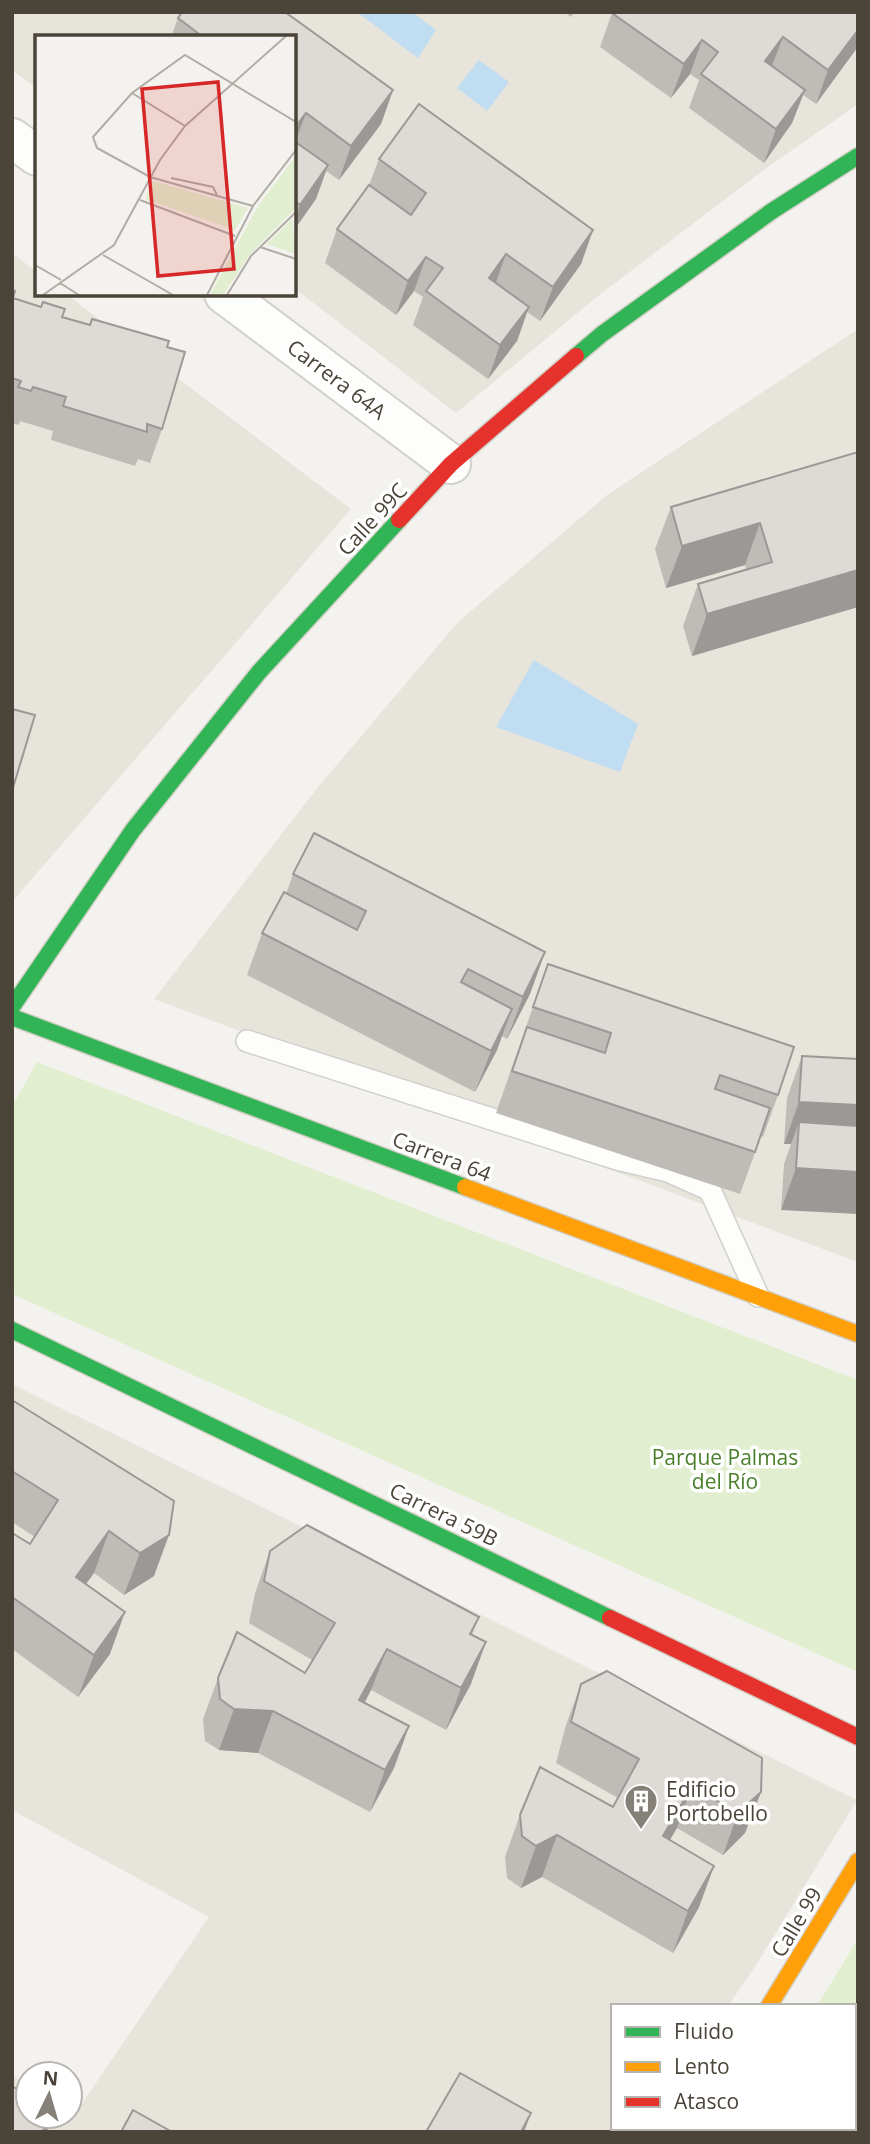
<svg xmlns="http://www.w3.org/2000/svg" width="870" height="2144" viewBox="0 0 870 2144" font-family="'Open Sans',sans-serif">
  <style>
    .residential { fill: #e7e4dc }
    .green { fill: #e1eecf }
    .water { fill: #c0ddf1 }
    .lines { fill: none; stroke-linecap: round; stroke-linejoin: round }
    .lane-casing { stroke: #d2d0cb; stroke-width: 24 }
    .street-casing { stroke: #d2d0cb; stroke-width: 42 }
    .fast-casing { stroke: #d3cfc5; stroke-width: 19 }
    .slow-casing { stroke: #d3cfc5; stroke-width: 19 }
    .jam-casing { stroke: #d3cfc5; stroke-width: 19 }
    .lane { stroke: #fdfdfc; stroke-width: 21 }
    .street { stroke: #fdfdfc; stroke-width: 38 }
    .fast { stroke: #30b455; stroke-width: 16 }
    .slow { stroke: #ff9f0a; stroke-width: 16 }
    .jam { stroke: #e5322d; stroke-width: 16 }
    .wall { fill: #bfbcb8 }
    .shaded-wall { fill: #9b9996 }
    .building { fill: #dedbd6; stroke: #9b9996; stroke-width: 2 }
    .labels { text-anchor: middle; dominant-baseline: central; stroke-width: 7; stroke-linejoin: round; paint-order: stroke }
    .street-label { font-size: 21px; fill: #4b4439; stroke: #fff }
    .park-label { font-size: 21px; fill: #4a7f2a; stroke: #fff }
    .poi-label { font-size: 21px; fill: #4b4439; stroke: #fff; text-anchor: start }
    .inset-road { fill: none; stroke: #b0aca6; stroke-width: 2 }
    .view { fill: #d62828; fill-opacity: 0.15; stroke: #d62828; stroke-width: 3.5 }
    .inset-edge { fill: none; stroke: #4b4439; stroke-width: 3.5 }
  </style>
  <rect width="100%" height="100%" fill="#f4f2ee"/>
  <g class="residential">
    <polygon points="12,12 858,12 858,104 761,172 598,296 456,413 294,288 294,37 37,37 37,89 12,70"/>
    <polygon points="12,253 37,272 37,294 66,294 351,509 12,902"/>
    <polygon points="858,329 858,1262 154,999 318,787 458,622 607,495"/>
    <polygon points="12,1384 857,1800 756,1965 728,2006 613,2006 613,2128 643,2128 641,2132 12,2132 12,2075 28,2086 28,2116 70,2116 70,2113 74,2115 209,1917 12,1810"/>
  </g>
  <g class="green">
    <polygon points="37,1062 858,1380 858,1672 12,1294 12,1107"/>
    <polygon points="858,1939 858,2132 739,2132 741,2128 854,2128 854,2006 817,2006"/>
  </g>
  <g class="water">
    <polygon points="357,12 412,12 436,30 418,58"/>
    <polygon points="479,60 509,82 487,111 457,88"/>
    <polygon points="534,660 638,724 620,772 496,727"/>
  </g>
  <g class="lines">
    <defs>
      <g id="lane">
        <polyline points="247,1041 617,1159 668,1171 710,1190 758,1296"/>
        <polyline points="643,2129 653,2132"/>
      </g>
      <g id="street">
        <polyline points="12,138 37,156"/>
        <polyline points="224,294 451,464"/>
      </g>
      <g id="fast">
        <polyline points="576,356 602,334 772,211 858,156"/>
        <polyline points="12,1007 133,830 259,672 399,520"/>
        <polyline points="12,1017 465,1187"/>
        <polyline points="12,1330 610,1618"/>
      </g>
      <g id="slow">
        <polyline points="465,1187 858,1334"/>
        <polyline points="769,2006 858,1861"/>
        <polyline points="692,2132 694,2128"/>
      </g>
      <g id="jam">
        <polyline points="399,520 451,464 576,356"/>
        <polyline points="610,1618 858,1737"/>
      </g>
    </defs>
    <use href="#lane" class="lane-casing"/>
    <use href="#street" class="street-casing"/>
    <use href="#fast" class="fast-casing"/>
    <use href="#slow" class="slow-casing"/>
    <use href="#jam" class="jam-casing"/>
    <use href="#lane" class="lane"/>
    <use href="#street" class="street"/>
    <use href="#fast" class="fast"/>
    <use href="#slow" class="slow"/>
    <use href="#jam" class="jam"/>
  </g>
  <g class="wall">
    <polygon points="182,12 285,12 393,90 381,124 339,180 326,171 316,199 294,230 294,37 171,37 178,18"/>
    <polygon points="564,12 574,12 571,17"/>
    <polygon points="612,13 857,48 816,104 803,95 792,123 764,163 689,108 699,80 690,74 671,98 600,47"/>
    <polygon points="379,159 593,230 581,264 540,321 527,312 517,341 488,379 413,325 423,297 414,291 396,315 325,263 337,229 369,185"/>
    <polygon points="12,290 13,298 62,317 167,347 162,429 150,463 138,459 135,466 51,440 53,431 20,421 19,425 12,423"/>
    <polygon points="858,452 858,607 692,656 683,626 698,584 746,570 745,565 666,588 655,549 671,507"/>
    <polygon points="293,874 545,952 530,994 507,1039 502,1036 497,1050 475,1092 247,975 262,933 286,894"/>
    <polygon points="548,964 778,1095 763,1137 761,1136 740,1194 496,1113"/>
    <polygon points="802,1056 858,1059 781,1210 784,1164 791,1144 784,1144 787,1098"/>
    <polygon points="12,1400 174,1501 154,1576 124,1595 94,1573 86,1584 110,1654 78,1697 12,1649 12,1533 30,1544 35,1537 12,1522"/>
    <polygon points="270,1551 479,1617 472,1635 471,1684 446,1730 371,1690 365,1703 409,1726 394,1768 370,1812 258,1753 219,1750 205,1741 203,1719 218,1678 305,1673 312,1660 249,1623 255,1593"/>
    <polygon points="581,1684 761,1792 745,1833 723,1855 677,1828 670,1840 714,1866 699,1907 673,1953 542,1877 521,1888 507,1878 505,1857 520,1815 613,1807 618,1798 556,1763 566,1725"/>
  </g>
  <g class="shaded-wall">
    <polygon points="858,30 857,48 816,104 828,70"/>
    <polygon points="783,37 770,71 765,61"/>
    <polygon points="702,40 690,74 671,98 684,64"/>
    <polygon points="393,90 381,124 339,180 351,146"/>
    <polygon points="805,90 792,123 764,163 776,129"/>
    <polygon points="306,113 294,146 294,129"/>
    <polygon points="328,165 316,199 294,230 294,221 300,205"/>
    <polygon points="593,230 581,264 540,321 553,287"/>
    <polygon points="506,254 494,288 489,278"/>
    <polygon points="426,257 414,291 396,315 408,281"/>
    <polygon points="529,307 517,341 488,379 500,345"/>
    <polygon points="760,523 745,565 666,588 682,546"/>
    <polygon points="858,570 858,607 692,656 707,614"/>
    <polygon points="545,952 530,994 507,1039 523,997"/>
    <polygon points="512,1009 497,1050 475,1092 491,1051"/>
    <polygon points="799,1102 858,1105 858,1148 799,1122 791,1144 784,1144"/>
    <polygon points="796,1168 858,1172 858,1214 781,1210"/>
    <polygon points="109,1531 94,1573 60,1619 76,1577"/>
    <polygon points="169,1535 154,1576 124,1595 140,1553"/>
    <polygon points="125,1612 110,1654 78,1697 94,1655"/>
    <polygon points="486,1642 471,1684 446,1730 461,1688"/>
    <polygon points="387,1649 371,1690 343,1741 359,1700"/>
    <polygon points="234,1709 273,1711 258,1753 219,1750"/>
    <polygon points="409,1726 394,1768 370,1812 385,1770"/>
    <polygon points="692,1786 677,1828 647,1878 663,1836"/>
    <polygon points="761,1792 745,1833 723,1855 738,1813"/>
    <polygon points="557,1835 542,1877 521,1888 536,1846"/>
    <polygon points="714,1866 699,1907 673,1953 688,1911"/>
    <polygon points="531,2113 524,2132 521,2132"/>
    <polygon points="52,2116 53,2116 47,2132 42,2132"/>
  </g>
  <g class="building">
    <polygon points="182,12 285,12 393,90 351,146 306,113 294,129 294,37 203,37 178,18"/>
    <polygon points="858,12 858,30 828,70 783,37 765,61 805,90 776,129 701,74 718,52 702,40 684,64 612,13"/>
    <polygon points="419,104 593,230 553,287 506,254 489,278 529,307 500,345 426,291 443,268 426,257 408,281 337,229 369,185 411,215 426,193 379,159"/>
    <polygon points="294,141 328,165 300,205 294,200"/>
    <polygon points="12,290 15,291 13,298 41,307 43,302 65,309 62,317 90,325 92,319 169,341 167,347 185,352 162,429 147,424 147,432 63,406 66,397 33,387 31,391 18,387 21,381 12,378"/>
    <polygon points="858,452 858,570 707,614 698,584 772,562 760,523 682,546 671,507"/>
    <polygon points="12,709 35,715 12,791"/>
    <polygon points="314,833 545,952 523,997 468,969 461,982 512,1009 491,1051 262,933 284,892 357,930 366,911 293,874"/>
    <polygon points="548,964 794,1047 778,1095 720,1075 715,1089 770,1108 755,1152 512,1071 527,1027 605,1053 611,1033 533,1007"/>
    <polygon points="802,1056 858,1059 858,1105 799,1102"/>
    <polygon points="799,1122 858,1126 858,1172 796,1168"/>
    <polygon points="12,1400 174,1501 169,1535 140,1553 109,1531 76,1577 125,1612 94,1655 12,1597 12,1533 30,1544 58,1500 12,1471"/>
    <polygon points="307,1525 479,1617 470,1634 486,1642 461,1688 387,1649 359,1700 409,1726 385,1770 273,1711 234,1709 220,1699 218,1678 237,1632 305,1673 335,1623 264,1581 270,1551"/>
    <polygon points="607,1671 762,1758 761,1792 738,1813 692,1786 663,1836 714,1866 688,1911 557,1835 536,1846 522,1836 520,1815 540,1767 613,1807 639,1759 571,1722 581,1684"/>
    <polygon points="460,2073 531,2113 521,2132 426,2132"/>
    <polygon points="12,2086 28,2096 28,2116 52,2116 42,2132 12,2132"/>
    <polygon points="133,2110 172,2132 121,2132"/>
  </g>
  <defs>
    <symbol id="building-pin" viewBox="-11 -11 22 30"><path d="M0 17L-7.5 6A9.5 9.5 0 1 1 7.5 6Z" fill="#868178" stroke="#fff"/><path d="M-4-6H4V6H1V3H-1V6H-4ZM-2.5-4.3h1.7v1.8h-1.7ZM.8-4.3h1.7v1.8H.8ZM-2.5-1h1.7V.8h-1.7ZM.8-1h1.7V.8H.8Z" fill="#fff"/></symbol>
  </defs>
  <g fill-rule="evenodd">
    <use href="#building-pin" x="622" y="1782" width="38" height="52"/>
  </g>
  <g class="labels">
    <g class="street-label">
      <text transform="translate(337 379) rotate(37)">Carrera 64A</text>
      <text transform="translate(372 519) rotate(-47)">Calle 99C</text>
      <text transform="translate(442 1156) rotate(21)">Carrera 64</text>
      <text transform="translate(444 1514) rotate(26)">Carrera 59B</text>
      <text transform="translate(796 1922) rotate(-59)">Calle 99</text>
    </g>
    <g class="park-label">
      <text x="725" y="1457">Parque Palmas<tspan x="725" dy="24">del Río</tspan></text>
    </g>
    <g class="poi-label">
      <text x="666" y="1789">Edificio<tspan x="666" dy="24">Portobello</tspan></text>
    </g>
  </g>
  <g transform="translate(35 35)">
    <rect width="261" height="261" fill="#f4f2ee"/>
    <path d="M261 121V173L216 218 188 260H175L223 171ZM118 146 213 173 200 195 110 164ZM257 184 261 219 232 209Z" fill="#e1eecf"/>
    <path class="inset-road" d="M97 58 150 91M136 143 178 152 182 160M105 165 200 201M218 171 115 142 62 113 58 102 97 58 150 20 261 87M225 212 261 224M68 220 138 260M0 230 26 245M25 248 44 260M8 260 79 210 125 125 150 91 251 1M172 260 218 171 261 115M192 260 216 221 261 177"/>
    <path class="view" d="M183 47 199 234 123 241 107 54Z"/>
    <rect width="261" height="261" class="inset-edge"/>
  </g>
  <rect width="870" height="2144" fill="none" stroke="#4b4439" stroke-width="28"/>
  <rect x="611" y="2004" width="245" height="126" fill="#ffffff" stroke="#b7b4b0" stroke-width="2"/>
  <rect x="625" y="2027" width="35" height="10" fill="#30b455" stroke="#b7b4b0" stroke-width="2"/>
  <text x="674" y="2039" font-size="21" fill="#4b4439">Fluido</text>
  <rect x="625" y="2062" width="35" height="10" fill="#ff9f0a" stroke="#b7b4b0" stroke-width="2"/>
  <text x="674" y="2074" font-size="21" fill="#4b4439">Lento</text>
  <rect x="625" y="2097" width="35" height="10" fill="#e5322d" stroke="#b7b4b0" stroke-width="2"/>
  <text x="674" y="2109" font-size="21" fill="#4b4439">Atasco</text>
  <g transform="translate(49 2095) rotate(5)"><circle r="33" fill="#ffffff" stroke="#b7b4b0" stroke-width="2"/>
  <path d="M0-5L12 26L0 18L-12 26Z" fill="#868178"/>
  <text y="-10" font-size="19" font-weight="bold" text-anchor="middle" fill="#4b4439">N</text>
  </g>
</svg>
